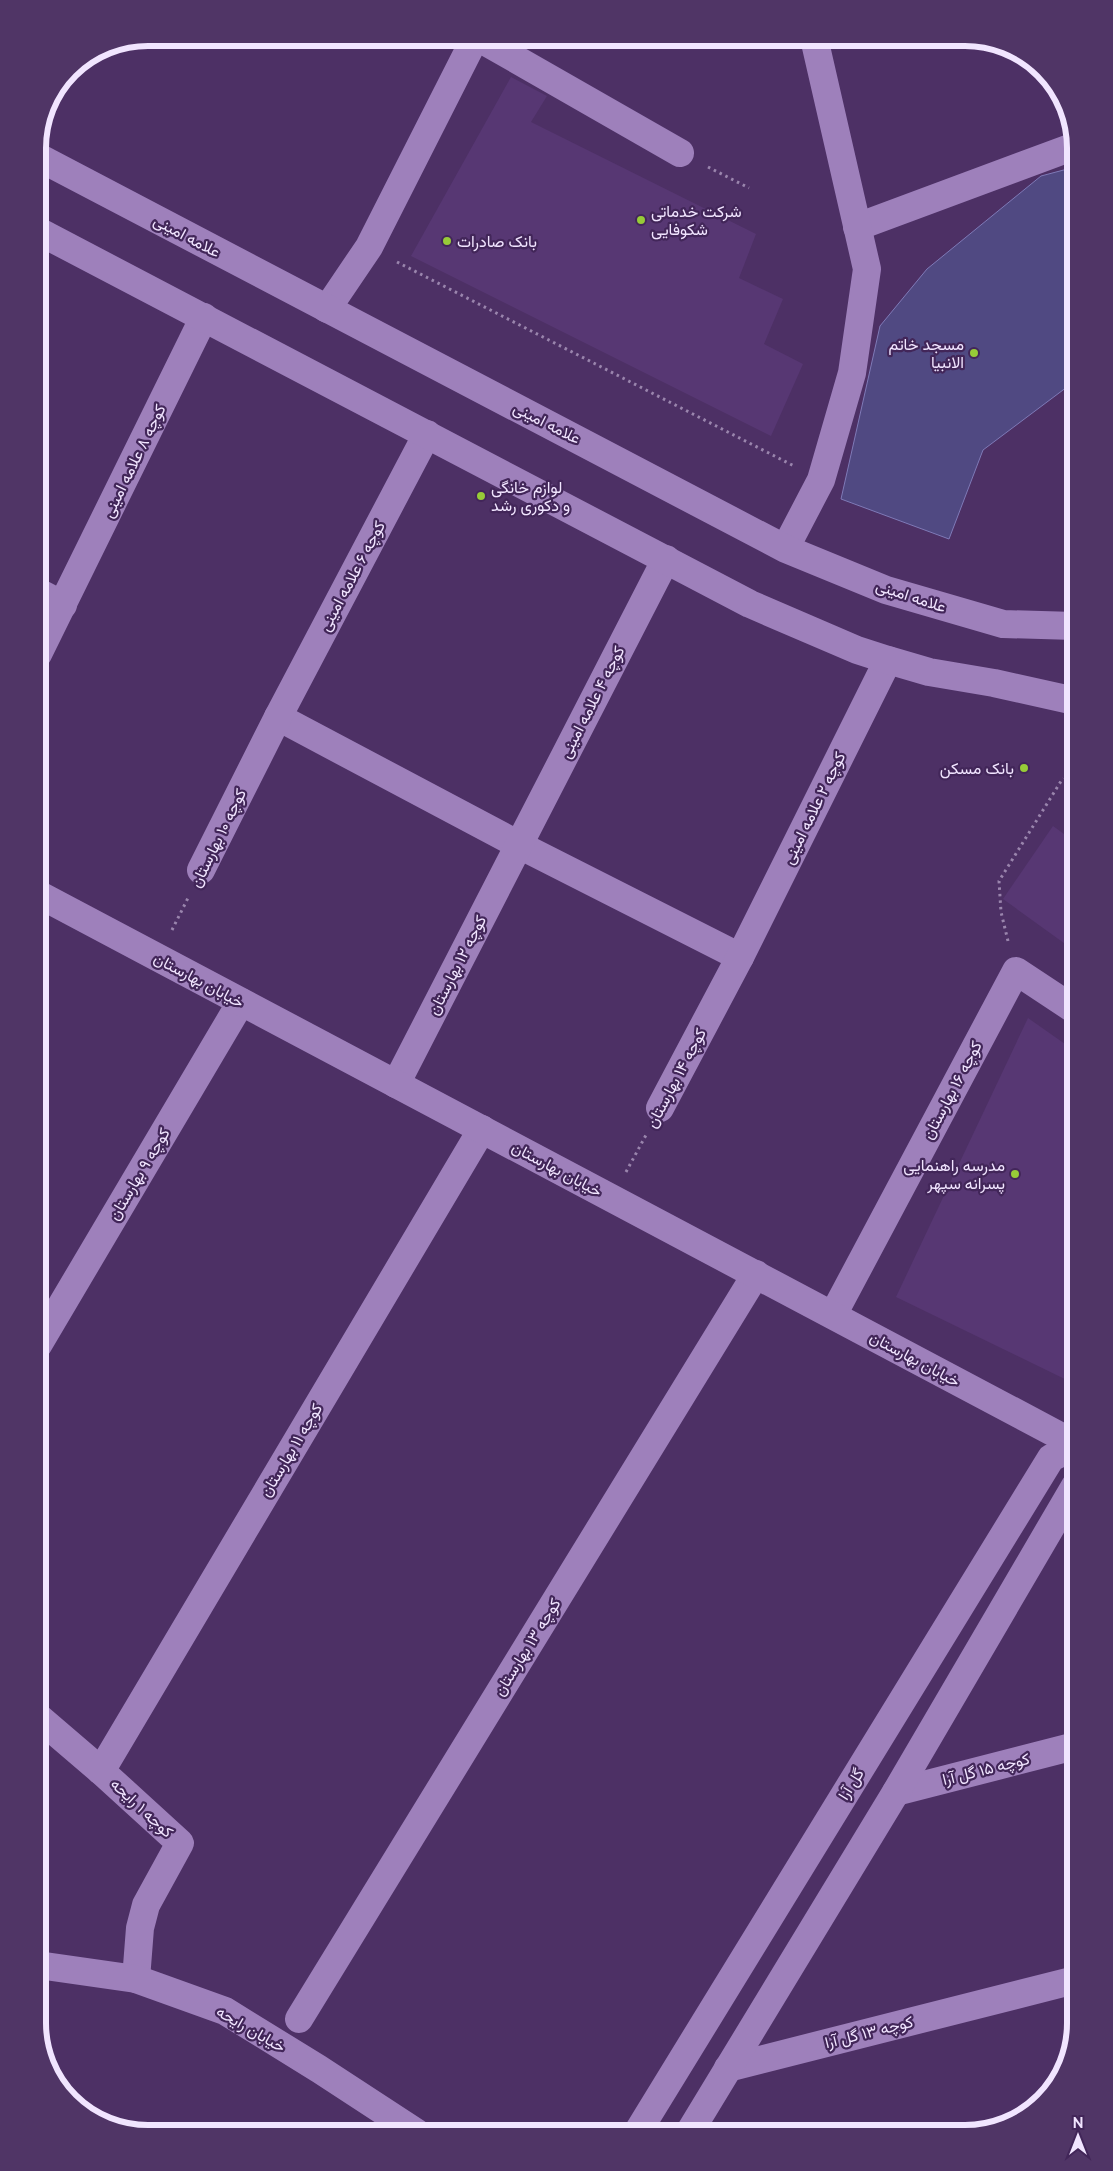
<svg xmlns="http://www.w3.org/2000/svg" width="1113" height="2171" viewBox="0 0 1113 2171" font-family="Raleway,Vazirmatn,sans-serif">
  <style>
    .built { fill: #573773 }
    .building { fill: #504982; stroke: #7f7ab7 }
    .lines { fill: none; stroke-linecap: round; stroke-linejoin: round }
    .path { stroke: #9a85ad; stroke-width: 3; stroke-dasharray: 2.5 4; stroke-linecap: butt }
    .minor { stroke: #9e80bb; stroke-width: 28 }
    .tertiary { stroke: #9e80bb; stroke-width: 28 }
    .secondary { stroke: #9e80bb; stroke-width: 28 }
    .poi-dot { fill: #97cb38; stroke: #422659; stroke-width: 2 }
    .labels { text-anchor: middle; dominant-baseline: central; stroke-width: 4.5; stroke-linejoin: round; paint-order: stroke }
    .poi-label { font-size: 16px; fill: #f1e5ff; stroke: #422659; text-anchor: start }
    .street-label { font-size: 16px; fill: #f1e5ff; stroke: #422659 }
    .rim { fill: none; stroke: #f1e5ff; stroke-width: 6 }
  </style>
  <rect width="100%" height="100%" fill="#4d3065"/>
  <g class="built">
    <polygon points="511,77 547,96 531,122 756,234 739,278 783,299 764,344 803,364 771,436 411,256"/>
    <polygon points="1053,826 1075,842 1075,951 1003,899"/>
    <polygon points="1028,1018 1075,1051 1075,1384 896,1297"/>
  </g>
  <polygon class="building" points="1075,167 1075,381 983,450 949,539 841,499 880,326 927,269 1041,176"/>
  <g class="lines">
    <g class="path">
      <polyline points="708,167 749,188"/>
      <polyline points="397,262 794,466"/>
      <polyline points="172,930 188,898"/>
      <polyline points="1008,941 1001,912 999,881 1063,778"/>
      <polyline points="626,1172 646,1135"/>
    </g>
    <g class="minor">
      <polyline points="479,38 680,153"/>
      <polyline points="857,227 1075,146"/>
      <polyline points="327,309 369,247 475,38"/>
      <polyline points="786,547 821,480 852,373 867,269 814,38"/>
      <polyline points="38,592 63,605"/>
      <polyline points="38,654 204,317"/>
      <polyline points="278,717 519,845 740,957"/>
      <polyline points="201,870 278,717 427,434"/>
      <polyline points="396,1084 666,559"/>
      <polyline points="660,1108 740,957 888,660"/>
      <polyline points="833,1315 1016,971 1075,1010"/>
      <polyline points="38,1345 241,1002"/>
      <polyline points="38,1717 101,1771 180,1843 146,1905 140,1928 136,1979"/>
      <polyline points="101,1771 482,1129"/>
      <polyline points="896,1792 1075,1746"/>
      <polyline points="299,2019 756,1274"/>
      <polyline points="728,2068 1075,1980"/>
    </g>
    <g class="tertiary">
      <polyline points="38,894 1075,1444"/>
      <polyline points="38,1965 136,1979 225,2011 319,2069 417,2133"/>
      <polyline points="637,2133 1051,1458 1075,1446"/>
      <polyline points="689,2133 896,1792 1075,1486"/>
    </g>
    <g class="secondary">
      <polyline points="38,157 786,549 886,590 1003,624 1075,626"/>
      <polyline points="38,231 750,604 857,650 888,660 929,672 994,683 1075,701"/>
    </g>
  </g>
  <g class="poi-dot">
    <circle cx="641" cy="220" r="5"/>
    <circle cx="447" cy="241" r="5"/>
    <circle cx="974" cy="353" r="5"/>
    <circle cx="481" cy="496" r="5"/>
    <circle cx="1024" cy="768" r="5"/>
    <circle cx="1015" cy="1174" r="5"/>
  </g>
  <g class="labels">
    <g class="poi-label">
      <text x="651" y="211">شرکت خدماتی<tspan x="651" dy="18">شکوفایی</tspan></text>
      <text x="457" y="241">بانک صادرات</text>
      <text x="964" y="344" text-anchor="end">مسجد خاتم<tspan x="964" dy="18">الانبیا</tspan></text>
      <text x="491" y="487">لوازم خانگی<tspan x="491" dy="18">و دکوری رشد</tspan></text>
      <text x="1014" y="768" text-anchor="end">بانک مسکن</text>
      <text x="1005" y="1165" text-anchor="end">مدرسه راهنمایی<tspan x="1005" dy="18">پسرانه سپهر</tspan></text>
    </g>
    <g class="street-label">
      <text transform="translate(187 236) rotate(28)">علامه امینی</text>
      <text transform="translate(547 423) rotate(27)">علامه امینی</text>
      <text transform="translate(134 461) rotate(-64)">کوچه ۸ علامه امینی</text>
      <text transform="translate(352 576) rotate(-62)">کوچه ۶ علامه امینی</text>
      <text transform="translate(911 596) rotate(18)">علامه امینی</text>
      <text transform="translate(592 702) rotate(-63)">کوچه ۴ علامه امینی</text>
      <text transform="translate(814 808) rotate(-64)">کوچه ۲ علامه امینی</text>
      <text transform="translate(218 838) rotate(-64)">کوچه ۱۰ بهارستان</text>
      <text transform="translate(457 965) rotate(-63)">کوچه ۱۲ بهارستان</text>
      <text transform="translate(199 980) rotate(28)">خیابان بهارستان</text>
      <text transform="translate(676 1078) rotate(-62)">کوچه ۱۴ بهارستان</text>
      <text transform="translate(952 1090) rotate(-62)">کوچه ۱۶ بهارستان</text>
      <text transform="translate(557 1169) rotate(28)">خیابان بهارستان</text>
      <text transform="translate(139 1174) rotate(-59)">کوچه ۹ بهارستان</text>
      <text transform="translate(915 1359) rotate(28)">خیابان بهارستان</text>
      <text transform="translate(291 1450) rotate(-59)">کوچه ۱۱ بهارستان</text>
      <text transform="translate(527 1647) rotate(-58)">کوچه ۱۳ بهارستان</text>
      <text transform="translate(986 1769) rotate(-14)">کوچه ۱۵ گل آرا</text>
      <text transform="translate(851 1784) rotate(-58)">گل آرا</text>
      <text transform="translate(142 1808) rotate(43)">کوچه ۱ رایحه</text>
      <text transform="translate(251 2029) rotate(30)">خیابان رایحه</text>
      <text transform="translate(869 2032) rotate(-14)">کوچه ۱۳ گل آرا</text>
    </g>
  </g>
  <path d="M0 0H1113V2171H0ZM148 46H965A102 102 0 0 1 1067 148V2023A102 102 0 0 1 965 2125H148A102 102 0 0 1 46 2023V148A102 102 0 0 1 148 46Z" fill="#503566" fill-rule="evenodd"/>
  <path class="rim" d="M148 46H965A102 102 0 0 1 1067 148V2023A102 102 0 0 1 965 2125H148A102 102 0 0 1 46 2023V148A102 102 0 0 1 148 46Z"/>
  <g transform="translate(1078 2136)" stroke="#422659" stroke-width="4" paint-order="stroke">
  <path d="M0-4L9 19L0 12L-9 19Z" fill="#f1e5ff"/>
  <text y="-8" font-size="14" font-weight="bold" text-anchor="middle" fill="#f1e5ff">N</text>
  </g>
</svg>
